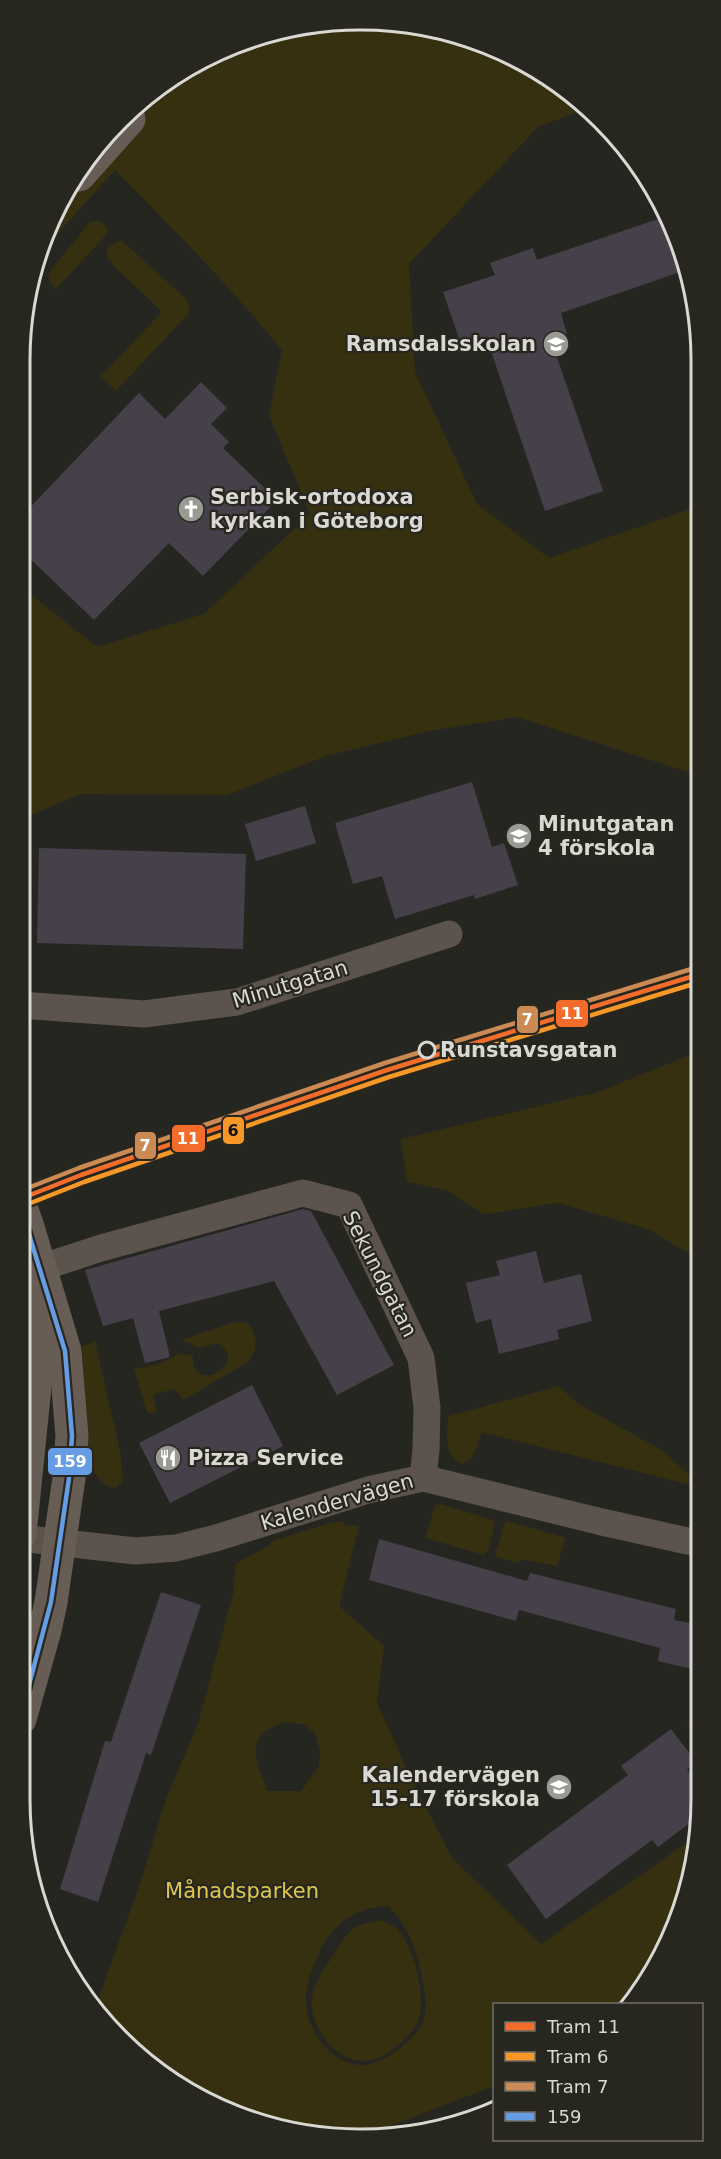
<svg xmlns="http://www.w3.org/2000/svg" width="721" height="2159" viewBox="0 0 721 2159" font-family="'DejaVu Sans',sans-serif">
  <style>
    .green { fill: #363011; fill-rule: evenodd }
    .building { fill: #46404b }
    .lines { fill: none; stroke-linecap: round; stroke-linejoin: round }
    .street { stroke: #5c534c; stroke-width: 27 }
    .secondary { stroke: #675d55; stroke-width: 33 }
    .bus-1-casing { stroke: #28271f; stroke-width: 9 }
    .bus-1 { stroke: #669ce3; stroke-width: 4.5 }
    .tram-1-casing { stroke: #28271f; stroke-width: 9 }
    .tram-2-casing { stroke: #28271f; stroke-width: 9 }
    .tram-3-casing { stroke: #28271f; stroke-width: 9 }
    .tram-1 { stroke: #f36c2b; stroke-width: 4.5 }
    .tram-2 { stroke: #f79727; stroke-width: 4.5 }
    .tram-3 { stroke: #cb8a54; stroke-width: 4.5 }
    .stop-dot { fill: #28271f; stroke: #d9d8d3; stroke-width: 3 }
    .labels { text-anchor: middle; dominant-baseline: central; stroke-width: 4.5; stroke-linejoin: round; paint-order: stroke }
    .poi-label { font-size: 21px; font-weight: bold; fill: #d9d8d3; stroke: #28271f; text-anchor: start }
    .street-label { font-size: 21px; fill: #d9d8d3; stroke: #28271f }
    .stop-label { font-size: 21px; font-weight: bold; fill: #d9d8d3; stroke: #28271f; text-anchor: start }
    .park-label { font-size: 21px; fill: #ddc751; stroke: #28271f }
    .rim { fill: none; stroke: #d9d8d3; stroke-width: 3 }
    .line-badge { stroke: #28271f; stroke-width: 2 }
    .badge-label { font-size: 16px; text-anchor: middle; font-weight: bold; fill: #fff }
    .pale-badge-label { font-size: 16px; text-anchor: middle; font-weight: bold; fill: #111 }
  </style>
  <rect width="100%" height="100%" fill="#262621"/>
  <g class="green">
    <path d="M316 22 448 31 531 65 585 109 538 127 409 264 415 372 477 504 549 558 699 506 700 776 517 717 429 731 326 756 227 795 81 794 20 820V586L97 647 204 614 310 514 269 415 282 350C230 287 173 228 115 170L41 252 90 153 190 65Z"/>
    <polygon points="100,221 106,227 108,231 105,236 56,289 48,278 51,270 90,222"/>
    <polygon points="121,240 184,297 189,304 189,313 116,391 101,376 162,312 109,261 106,253 110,246"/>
    <polygon points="700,1051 700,1260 648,1229 558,1203 484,1214 446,1190 407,1182 401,1139 598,1092"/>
    <path d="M243 1322 249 1324C258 1338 258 1348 248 1362L185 1399H182L176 1389 157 1393 153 1396 157 1412 152 1414 147 1412 134 1368C152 1368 164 1362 179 1354L193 1356C191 1382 217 1380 228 1362 229 1353 225 1348 217 1343L199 1348 182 1340 231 1323Z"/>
    <path d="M95 1341 120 1451 123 1481 116 1488C102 1486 96 1476 89 1465L82 1347Z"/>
    <path d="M559 1386 577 1403 663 1451 700 1485 698 1487 482 1432C476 1446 477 1458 462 1464 444 1459 446 1432 449 1416Z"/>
    <polygon points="440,1504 493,1520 495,1524 488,1550 484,1555 425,1538 434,1509 436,1505"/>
    <path d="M344 1521V1525L359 1526 339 1606 384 1646 377 1703 410 1776 452 1858 541 1944 697 1836 690 1886 644 1988 628 2004H494V2086L372 2133 316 2137 209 2104 104 2024 95 2008 139 1887 166 1799 198 1724 233 1594 236 1563 271 1545 270 1542 326 1524ZM284 1722 303 1724 315 1733 320 1750 319 1766 301 1791H267C257 1758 241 1738 284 1722ZM389 1906C408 1928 414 1943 421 1971 424 1984 429 2013 422 2025 412 2042 379 2068 359 2065 326 2061 304 2026 306 1995 307 1982 313 1966 318 1955 332 1923 355 1908 389 1906Z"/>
    <polygon points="507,1521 563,1537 565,1539 557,1566 522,1559 518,1563 495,1556 505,1522"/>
    <polygon points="687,1722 701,1725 701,1744"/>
    <path d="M380 1920C385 1923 392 1925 396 1928 414 1943 428 2003 417 2023 411 2035 400 2044 389 2052 378 2059 369 2063 355 2060 329 2054 306 2019 313 1993 316 1980 325 1968 332 1957 339 1946 346 1932 358 1926 364 1923 373 1922 380 1920Z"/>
  </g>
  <g class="building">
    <polygon points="667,216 675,230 686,270 561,313 567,334 551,340 603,491 545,511 487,339 462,347 443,292 495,275 490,263 533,248 537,260"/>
    <polygon points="201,382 227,408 211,424 229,442 223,448 277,500 203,576 169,543 94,620 20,549 20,518 139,393 165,419"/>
    <polygon points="472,782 492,847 504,843 518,885 475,899 474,895 395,919 382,876 353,884 335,823"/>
    <polygon points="305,806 316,843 256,861 245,824"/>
    <polygon points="39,848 246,854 243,949 37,943"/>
    <polygon points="303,1209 311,1211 394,1365 337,1395 274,1281 159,1311 170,1357 145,1363 133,1318 103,1326 85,1270"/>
    <polygon points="536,1251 544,1283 581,1274 592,1321 557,1330 559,1339 499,1354 491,1319 476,1323 466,1283 500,1275 496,1261"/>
    <polygon points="252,1385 283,1446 170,1503 139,1443"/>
    <polygon points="379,1539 527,1581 530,1573 676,1609 674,1620 701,1625 701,1671 658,1661 660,1648 519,1610 516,1621 369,1580"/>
    <polygon points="161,1592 201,1605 151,1755 146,1753 98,1902 60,1889 105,1741 111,1742"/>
    <polygon points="671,1729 696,1762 687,1769 701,1790 699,1816 658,1847 652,1840 546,1919 507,1865 628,1775 621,1766"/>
  </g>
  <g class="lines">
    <g class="street">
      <polyline points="20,1005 144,1014 237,1002 449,934"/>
      <polyline points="40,1268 101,1248 303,1193 349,1205 421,1358 427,1408 426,1450 423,1478"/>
      <polyline points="20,1538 135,1551 176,1548 216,1538 368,1490 423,1478 602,1522 701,1544"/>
    </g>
    <g class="secondary">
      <polyline points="79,175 129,119"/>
      <polyline points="20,1205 27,1224 65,1351 72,1436 69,1478 51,1602 45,1630 20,1719"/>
      <polyline points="20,1534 44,1298"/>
    </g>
    <defs>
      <g id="bus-1">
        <polyline points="79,175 129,119"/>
        <polyline points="20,1205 65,1351 72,1436 69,1478 51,1602 20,1719"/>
      </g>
    </defs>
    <use href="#bus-1" class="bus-1-casing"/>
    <use href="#bus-1" class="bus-1"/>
    <defs>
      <polyline id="tram-1" points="20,1199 81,1175 387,1070 700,974"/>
      <polyline id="tram-2" points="23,1206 84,1182 389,1077 700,982"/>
      <polyline id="tram-3" points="20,1191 79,1168 385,1063 698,967"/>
    </defs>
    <use href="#tram-1" class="tram-1-casing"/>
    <use href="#tram-2" class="tram-2-casing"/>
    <use href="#tram-3" class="tram-3-casing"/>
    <use href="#tram-1" class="tram-1"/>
    <use href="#tram-2" class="tram-2"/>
    <use href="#tram-3" class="tram-3"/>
  </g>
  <defs>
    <symbol id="school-disc" viewBox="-11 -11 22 22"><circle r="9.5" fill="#9a9a95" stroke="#28271f"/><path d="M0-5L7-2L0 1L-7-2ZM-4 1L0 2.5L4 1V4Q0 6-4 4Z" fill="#fff"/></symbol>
    <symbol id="church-disc" viewBox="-11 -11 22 22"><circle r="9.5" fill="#9a9a95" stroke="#28271f"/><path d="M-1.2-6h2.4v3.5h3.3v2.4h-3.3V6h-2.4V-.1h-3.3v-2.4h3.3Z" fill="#fff"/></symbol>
    <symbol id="restaurant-disc" viewBox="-11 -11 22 22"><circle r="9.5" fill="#9a9a95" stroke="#28271f"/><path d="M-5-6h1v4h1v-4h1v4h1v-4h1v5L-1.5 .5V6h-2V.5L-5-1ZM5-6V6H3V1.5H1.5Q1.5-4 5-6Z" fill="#fff"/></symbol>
  </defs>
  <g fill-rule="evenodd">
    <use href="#school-disc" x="541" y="329" width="30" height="30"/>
    <use href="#church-disc" x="176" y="494" width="30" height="30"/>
    <use href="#school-disc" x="504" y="821" width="30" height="30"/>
    <use href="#restaurant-disc" x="153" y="1443" width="30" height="30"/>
    <use href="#school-disc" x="544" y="1772" width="30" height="30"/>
  </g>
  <circle class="stop-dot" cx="427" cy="1050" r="8"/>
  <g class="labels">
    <g class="poi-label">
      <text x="536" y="344" text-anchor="end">Ramsdalsskolan</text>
      <text x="210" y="497">Serbisk-ortodoxa<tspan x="210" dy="24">kyrkan i Göteborg</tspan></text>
      <text x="538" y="824">Minutgatan<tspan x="538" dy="24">4 förskola</tspan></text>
      <text x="188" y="1458">Pizza Service</text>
      <text x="540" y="1775" text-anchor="end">Kalendervägen<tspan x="540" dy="24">15-17 förskola</tspan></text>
    </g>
    <g class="street-label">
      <text transform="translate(290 984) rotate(-17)">Minutgatan</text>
      <text transform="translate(380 1274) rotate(63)">Sekundgatan</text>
      <text transform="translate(337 1502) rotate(-16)">Kalendervägen</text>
    </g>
    <g class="stop-label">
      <text x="440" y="1050">Runstavsgatan</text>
    </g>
    <g class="park-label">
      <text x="242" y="1891">Månadsparken</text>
    </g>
  </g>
  <path d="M0 0H721V2159H0ZM360 30H361A330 330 0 0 1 691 360V1799A330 330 0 0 1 361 2129H360A330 330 0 0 1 30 1799V360A330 330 0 0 1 360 30Z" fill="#28271f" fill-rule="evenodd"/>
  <path class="rim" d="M360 30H361A330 330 0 0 1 691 360V1799A330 330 0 0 1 361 2129H360A330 330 0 0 1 30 1799V360A330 330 0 0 1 360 30Z"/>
  <g class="line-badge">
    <rect x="555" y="999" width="34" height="29" rx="6" fill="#f36c2b"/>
    <rect x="516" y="1005" width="23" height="29" rx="6" fill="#cb8a54"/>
    <rect x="222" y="1116" width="23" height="29" rx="6" fill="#f79727"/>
    <rect x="171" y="1124" width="35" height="29" rx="6" fill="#f36c2b"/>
    <rect x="134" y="1131" width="23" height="29" rx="6" fill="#cb8a54"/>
    <rect x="47" y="1447" width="46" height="29" rx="6" fill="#669ce3"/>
  </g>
  <g class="badge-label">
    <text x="572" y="1019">11</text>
    <text x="527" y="1025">7</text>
    <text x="188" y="1144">11</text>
    <text x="145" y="1151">7</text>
    <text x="70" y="1467">159</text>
  </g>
  <g class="pale-badge-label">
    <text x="233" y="1136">6</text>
  </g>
  <rect x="493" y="2003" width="210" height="138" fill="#28271f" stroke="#6f6e67" stroke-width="1.5"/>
  <rect x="505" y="2022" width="30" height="9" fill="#f36c2b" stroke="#6f6e67" stroke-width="1.5"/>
  <text x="547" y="2033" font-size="18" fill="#d9d8d3">Tram 11</text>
  <rect x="505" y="2052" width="30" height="9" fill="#f79727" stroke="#6f6e67" stroke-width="1.5"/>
  <text x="547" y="2063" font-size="18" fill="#d9d8d3">Tram 6</text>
  <rect x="505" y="2082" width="30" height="9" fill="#cb8a54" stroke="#6f6e67" stroke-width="1.5"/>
  <text x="547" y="2093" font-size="18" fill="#d9d8d3">Tram 7</text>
  <rect x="505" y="2112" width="30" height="9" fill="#669ce3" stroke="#6f6e67" stroke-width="1.5"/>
  <text x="547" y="2123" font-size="18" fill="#d9d8d3">159</text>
</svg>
